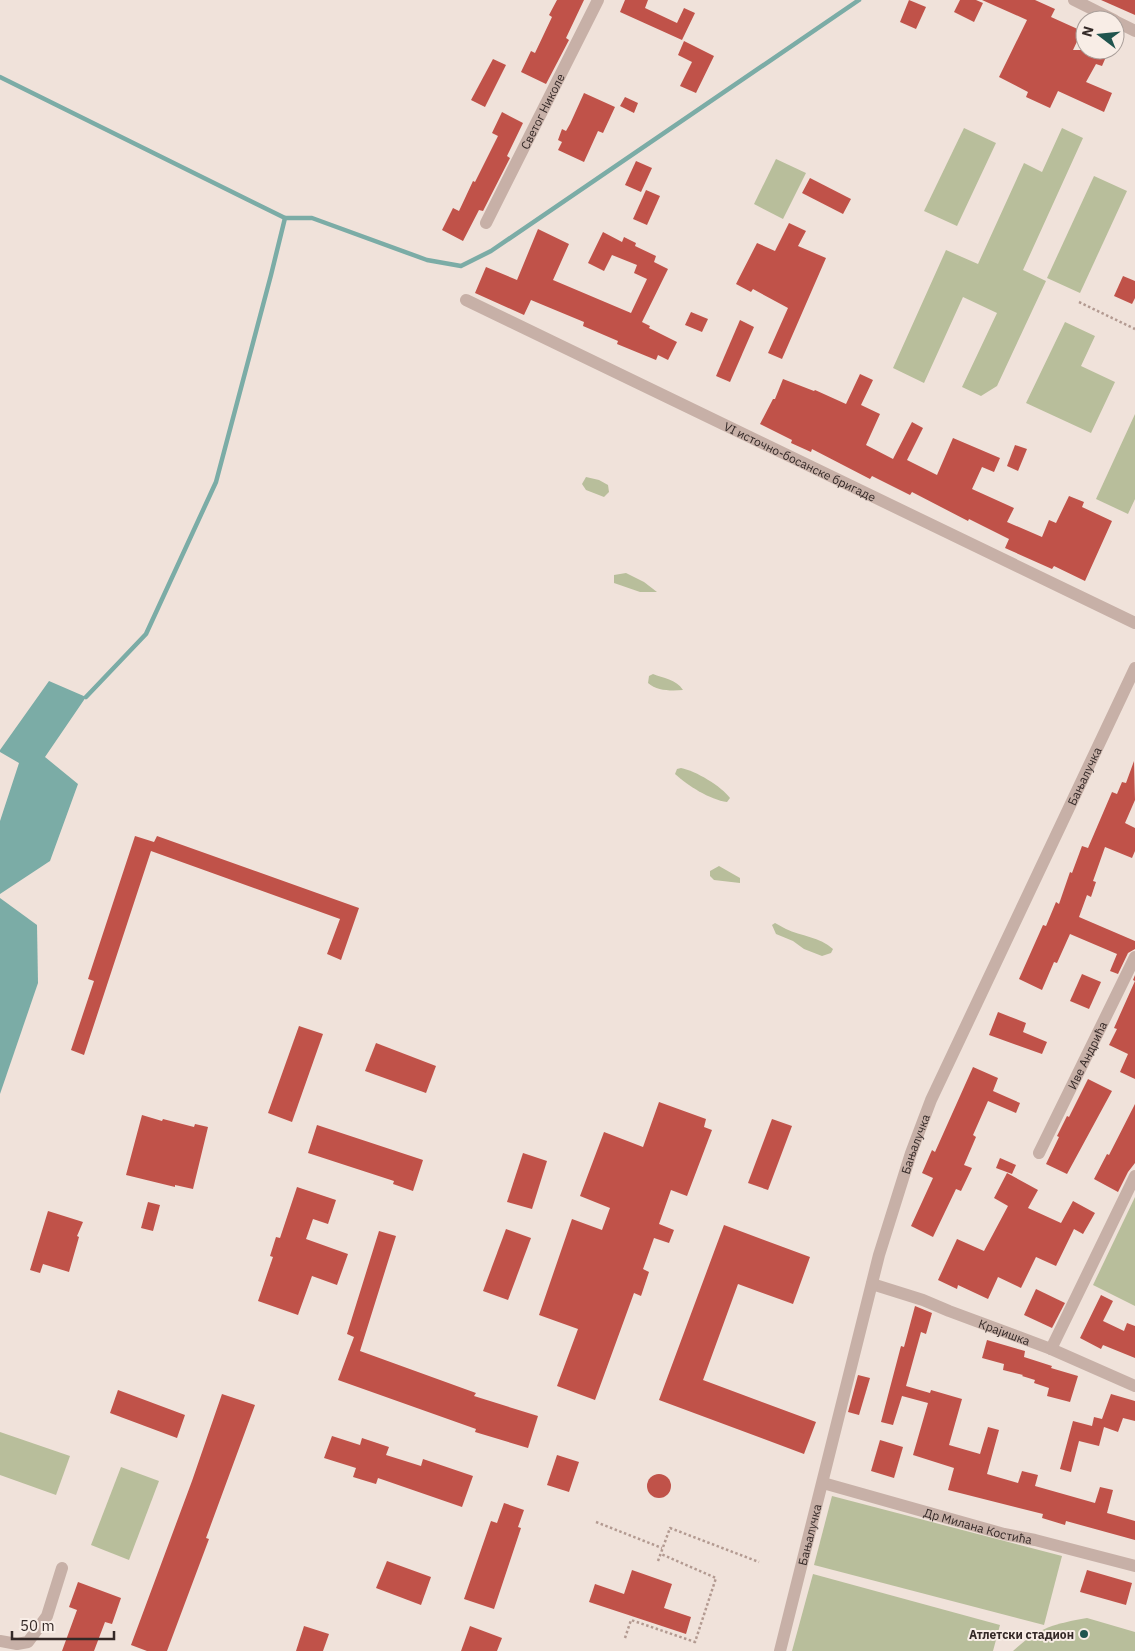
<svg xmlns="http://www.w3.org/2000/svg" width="1135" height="1651" viewBox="0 0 1135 1651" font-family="'IBM Plex Sans',sans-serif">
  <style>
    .green { fill: #b8be9b }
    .water { fill: #7baca6 }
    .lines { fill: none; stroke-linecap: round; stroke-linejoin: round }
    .stream { stroke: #7baca6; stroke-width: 4.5 }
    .building { fill: #c05249 }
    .path { stroke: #b39a91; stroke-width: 2.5; stroke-dasharray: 2.5 2.5; stroke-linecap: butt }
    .minor { stroke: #c7b0a7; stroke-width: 12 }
    .poi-dot { fill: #1f544e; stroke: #f8ede6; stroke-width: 2 }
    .labels { text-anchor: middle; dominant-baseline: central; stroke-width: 4; stroke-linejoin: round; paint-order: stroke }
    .street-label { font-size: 12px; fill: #342927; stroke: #f8ede6 }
    .poi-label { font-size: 12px; font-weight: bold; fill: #342927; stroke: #f8ede6; text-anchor: end }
  </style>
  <rect width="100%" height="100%" fill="#f0e2da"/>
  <g class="green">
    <polygon points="964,128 996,143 957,226 924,211"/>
    <polygon points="1062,128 1083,138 1023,270 1046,281 997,386 981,396 962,387 997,313 963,297 924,383 893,368 946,250 978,264 1024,163 1042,172"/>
    <polygon points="776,159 806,173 783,219 754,204"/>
    <polygon points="1094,176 1127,191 1080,293 1047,278"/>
    <polygon points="1065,322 1095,336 1081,366 1115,382 1091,433 1026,403"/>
    <polygon points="1135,414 1135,499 1128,514 1096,499"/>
    <polygon points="586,477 599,480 608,485 609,492 604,497 586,490 582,484"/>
    <polygon points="626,573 644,582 657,592 640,592 614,583 614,575"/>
    <path d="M653 674C663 678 676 679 683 690 671 691 657 691 648 683L649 676Z"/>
    <path d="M681 768C696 771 721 786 730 798L727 802C710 800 687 785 675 774L677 769Z"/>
    <polygon points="719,866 740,878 740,883 714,880 710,876 710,871"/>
    <path d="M775 923C779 925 782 927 786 929 801 936 820 937 833 949L831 953 822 956 804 949 793 941 776 934 772 925Z"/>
    <polygon points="1135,1197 1135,1306 1093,1285"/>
    <polygon points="0,1432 70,1456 56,1495 0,1475"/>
    <polygon points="121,1467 159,1481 129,1560 91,1545"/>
    <polygon points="832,1496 1062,1556 1044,1625 814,1565"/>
    <polygon points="813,1574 1000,1625 993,1651 792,1651"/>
    <path d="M1087 1618 1135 1632V1651H1013C1039 1627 1054 1624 1087 1618Z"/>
  </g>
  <g class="water">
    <polygon points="49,681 86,697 45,757 78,784 50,861 0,894 0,821 19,763 0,752 0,750"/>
    <polygon points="0,898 37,925 38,983 0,1094"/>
  </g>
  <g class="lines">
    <g class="stream">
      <polyline points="0,77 285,218"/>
      <polyline points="86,697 146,634 216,482 271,275 285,218 312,218 427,260 461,266 491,251 859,0"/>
    </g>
  </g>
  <g class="building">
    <polygon points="557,0 584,0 566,38 569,40 546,84 521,72 531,51 535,53 552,17 549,15"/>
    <polygon points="625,0 648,0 645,8 677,23 684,8 695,13 682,40 620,12"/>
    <polygon points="909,0 926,7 916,29 900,22"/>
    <polygon points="960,0 976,0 983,3 974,22 954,12"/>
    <polygon points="982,0 1035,0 1055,9 1051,17 1082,31 1073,50 1109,50 1102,66 1096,64 1086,82 1112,93 1104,112 1058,91 1050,108 1026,97 1028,92 999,77 1027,20"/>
    <polygon points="1101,0 1135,0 1135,15"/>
    <polygon points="684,41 714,56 696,93 680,86 692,62 678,55"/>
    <polygon points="493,59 506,65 485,107 471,100"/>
    <polygon points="584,93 615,107 603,133 598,131 584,162 558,150 562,142 558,140 562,129 566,131 570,124"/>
    <polygon points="625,97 638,103 634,113 620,106"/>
    <polygon points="502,112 523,123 507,156 510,158 483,211 479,210 463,241 442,230 453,208 459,211 473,181 475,182 498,136 492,133"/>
    <polygon points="636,161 652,168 641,192 625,185"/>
    <polygon points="810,178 851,199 843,214 802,193"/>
    <polygon points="646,190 660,196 647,225 633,219"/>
    <polygon points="789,223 806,231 798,246 826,258 782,359 768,353 788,308 753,289 751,292 736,284 757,243 775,251"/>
    <polygon points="538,229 569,244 553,280 631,313 647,279 634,273 637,265 612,255 604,271 588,263 603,232 622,242 624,237 636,243 635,246 656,256 654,262 668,269 642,322 650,326 649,328 677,342 668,360 658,355 656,360 617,344 618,341 583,326 584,322 531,300 524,315 475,293 486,267 517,280"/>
    <polygon points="1123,276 1135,281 1135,298 1132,304 1114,296"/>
    <polygon points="691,312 708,319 702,332 685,325"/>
    <polygon points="740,320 754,327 730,382 716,376"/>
    <polygon points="860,374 873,380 861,405 880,414 866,445 893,459 912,422 923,428 907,460 937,475 953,438 1000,458 994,472 982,467 972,489 1014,508 1007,522 1042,537 1049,520 1056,523 1069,496 1084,502 1082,507 1112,521 1085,581 1054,566 1052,569 1005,548 1009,539 969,519 968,521 912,492 910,495 872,476 870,479 812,449 811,452 791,443 792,440 760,424 773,399 775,399 783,379 814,391 815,390 846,404"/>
    <polygon points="1015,445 1027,449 1018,471 1007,466"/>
    <polygon points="1134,761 1135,800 1125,823 1135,828 1135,851 1132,858 1105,847 1093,881 1096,882 1091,897 1087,895 1079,917 1135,941 1135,949 1128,953 1118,974 1110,971 1117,954 1070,934 1057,963 1054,962 1042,990 1019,979 1043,925 1046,926 1056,902 1059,904 1070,872 1072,873 1082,846 1088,848 1112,792 1117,794 1122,782 1126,783"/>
    <polygon points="135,836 154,842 157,836 359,908 341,960 327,954 340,919 151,851 84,1055 71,1050 94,981 88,979"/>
    <polygon points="1082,974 1101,982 1089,1009 1070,1001"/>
    <polygon points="1135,975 1135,1079 1120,1072 1128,1054 1109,1045 1117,1029 1114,1028 1135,981 1133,980"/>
    <polygon points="998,1012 1026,1023 1023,1032 1047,1042 1042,1054 989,1035"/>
    <polygon points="299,1026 323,1034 292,1122 268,1113"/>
    <polygon points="376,1043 436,1066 426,1093 365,1071"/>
    <polygon points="973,1067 998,1078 993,1091 1020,1103 1016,1113 988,1101 973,1135 976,1137 964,1165 972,1168 961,1191 956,1189 933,1237 911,1226 933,1178 922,1173 932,1150 935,1152"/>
    <polygon points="1088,1079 1112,1091 1067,1174 1046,1164 1059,1137 1057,1136 1067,1116 1069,1117"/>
    <polygon points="659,1102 706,1119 704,1127 712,1130 687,1196 671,1190 659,1224 674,1230 669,1243 654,1238 643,1269 649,1272 641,1296 634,1293 595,1400 557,1386 578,1329 539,1315 572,1219 602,1230 610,1208 580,1196 604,1132 643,1147"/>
    <polygon points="1135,1104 1135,1163 1128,1172 1118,1192 1094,1179 1107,1154 1109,1155"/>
    <polygon points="142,1115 162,1121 163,1119 194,1127 195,1124 208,1127 193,1189 175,1185 175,1187 126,1175"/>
    <polygon points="772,1119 792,1126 768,1190 748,1183"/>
    <polygon points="317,1125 423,1160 413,1191 393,1184 394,1181 308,1153"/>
    <polygon points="523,1153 547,1161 532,1209 507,1202"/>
    <polygon points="1000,1158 1016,1165 1012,1174 996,1168"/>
    <polygon points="1007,1173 1038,1190 1028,1208 1061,1223 1073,1201 1095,1213 1083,1234 1074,1229 1056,1266 1036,1257 1021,1288 998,1277 988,1299 958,1285 957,1289 938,1280 957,1239 984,1251 1008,1206 994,1198"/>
    <polygon points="297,1187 336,1200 328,1224 313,1219 306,1239 348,1254 337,1285 312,1276 298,1315 258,1301 273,1257 270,1256 276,1237 280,1238"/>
    <polygon points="148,1202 160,1205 153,1231 141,1228"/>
    <polygon points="48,1211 83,1222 77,1236 79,1237 69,1272 43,1264 40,1273 30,1270"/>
    <polygon points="724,1225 810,1257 793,1304 738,1284 703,1380 816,1422 804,1454 659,1400"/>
    <polygon points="506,1229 531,1238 508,1300 483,1291"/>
    <polygon points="379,1231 396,1236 360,1351 476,1393 474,1396 538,1416 528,1448 475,1432 476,1429 338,1380 354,1337 347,1334"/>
    <polygon points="1036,1289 1065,1303 1052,1328 1024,1315"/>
    <polygon points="1101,1295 1113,1301 1103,1321 1124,1331 1127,1323 1135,1326 1135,1358 1103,1345 1101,1349 1080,1338"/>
    <polygon points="915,1306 932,1313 926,1334 921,1332 906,1386 930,1393 931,1390 962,1399 949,1445 980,1454 988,1427 999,1430 987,1474 1018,1483 1022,1471 1038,1475 1035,1486 1095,1503 1100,1487 1113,1490 1107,1513 1135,1521 1135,1540 1066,1521 1065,1525 1042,1518 1043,1514 948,1490 954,1468 913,1455 928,1403 902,1396 893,1425 881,1422 901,1346 904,1347"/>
    <polygon points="987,1340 1025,1351 1024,1357 1052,1366 1051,1368 1078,1376 1070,1402 1047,1396 1049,1388 1034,1383 1035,1380 1022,1376 1023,1375 1003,1370 1004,1364 982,1358"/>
    <polygon points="858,1375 870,1378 859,1415 848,1412"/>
    <polygon points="118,1390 185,1415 177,1438 110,1413"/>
    <polygon points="222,1394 255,1405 206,1538 209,1539 167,1651 147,1651 131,1645 192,1481"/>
    <polygon points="1111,1394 1135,1401 1135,1421 1123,1418 1118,1432 1104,1427 1099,1446 1079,1441 1071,1472 1060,1469 1073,1421 1092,1426 1094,1417 1102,1419"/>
    <polygon points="332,1436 360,1445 362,1438 389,1447 386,1455 421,1466 423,1459 473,1476 462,1507 378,1478 376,1484 353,1477 356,1468 324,1458"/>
    <polygon points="880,1440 903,1447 894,1478 871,1471"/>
    <polygon points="557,1455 579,1462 569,1492 547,1485"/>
    <circle cx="659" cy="1486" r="12"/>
    <polygon points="504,1503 524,1510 518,1527 521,1528 494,1609 464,1599 491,1521 497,1523"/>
    <polygon points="387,1561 431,1577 421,1605 376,1588"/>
    <polygon points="632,1570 672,1584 664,1608 691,1617 686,1634 589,1602 595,1584 624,1594"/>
    <polygon points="1087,1570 1132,1583 1126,1605 1080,1592"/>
    <polygon points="78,1582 121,1598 112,1624 105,1622 94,1651 62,1651 77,1610 69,1607"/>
    <polygon points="304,1626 329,1634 323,1651 296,1651"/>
    <polygon points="470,1626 502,1638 497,1651 461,1651"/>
  </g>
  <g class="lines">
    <g class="path">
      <polyline points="1079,302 1135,329"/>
      <polyline points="596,1522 662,1548"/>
      <polyline points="658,1561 670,1528 759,1562"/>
      <polyline points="625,1638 631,1620 695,1642 716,1578 661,1554"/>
    </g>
    <g class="minor">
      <polyline points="1074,0 1114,20"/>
      <polyline points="1115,21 1135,31"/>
      <path id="s1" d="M486 223 598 0"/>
      <path id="s2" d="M466 300 1135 623"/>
      <path id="s3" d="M1039 1153 1135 957"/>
      <path id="s4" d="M872 1284 923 1300 949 1311 1051 1349 1135 1386"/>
      <polyline points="1051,1349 1135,1176"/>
      <path id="s5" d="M823 1483 1004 1534 1035 1540 1135 1566"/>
      <polyline points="0,1641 17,1644 28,1642 47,1616 62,1568"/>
      <path id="s6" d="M780 1651 879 1255 911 1153 931 1100 1135 668"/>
    </g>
  </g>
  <circle class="poi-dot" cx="1084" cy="1634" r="5"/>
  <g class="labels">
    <g class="street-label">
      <text stroke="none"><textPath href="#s1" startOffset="125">Светог Николе</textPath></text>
      <text stroke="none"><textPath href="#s2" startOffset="371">VI источно-босанске бригаде</textPath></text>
      <text stroke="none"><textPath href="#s6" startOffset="930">Бањалучка</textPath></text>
      <text stroke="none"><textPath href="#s3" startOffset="109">Иве Андрића</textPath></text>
      <text stroke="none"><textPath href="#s6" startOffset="525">Бањалучка</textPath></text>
      <text stroke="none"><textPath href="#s4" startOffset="141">Крајишка</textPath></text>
      <text stroke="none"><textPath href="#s5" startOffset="161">Др Милана Костића</textPath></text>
      <text stroke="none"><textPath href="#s6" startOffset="120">Бањалучка</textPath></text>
    </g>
    <g class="poi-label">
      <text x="1074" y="1634">Атлетски стадион</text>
    </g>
  </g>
  <g transform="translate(1100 35) rotate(286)"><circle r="24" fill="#f8ede6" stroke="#aa9f9a"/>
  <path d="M0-4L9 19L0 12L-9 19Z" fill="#1f544e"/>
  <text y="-8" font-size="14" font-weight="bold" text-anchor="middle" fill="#342927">N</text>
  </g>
  <path d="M12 1631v8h102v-8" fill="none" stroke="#342927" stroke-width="2.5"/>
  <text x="20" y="1631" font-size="15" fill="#342927" stroke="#f8ede6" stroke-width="4" paint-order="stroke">50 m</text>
</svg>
